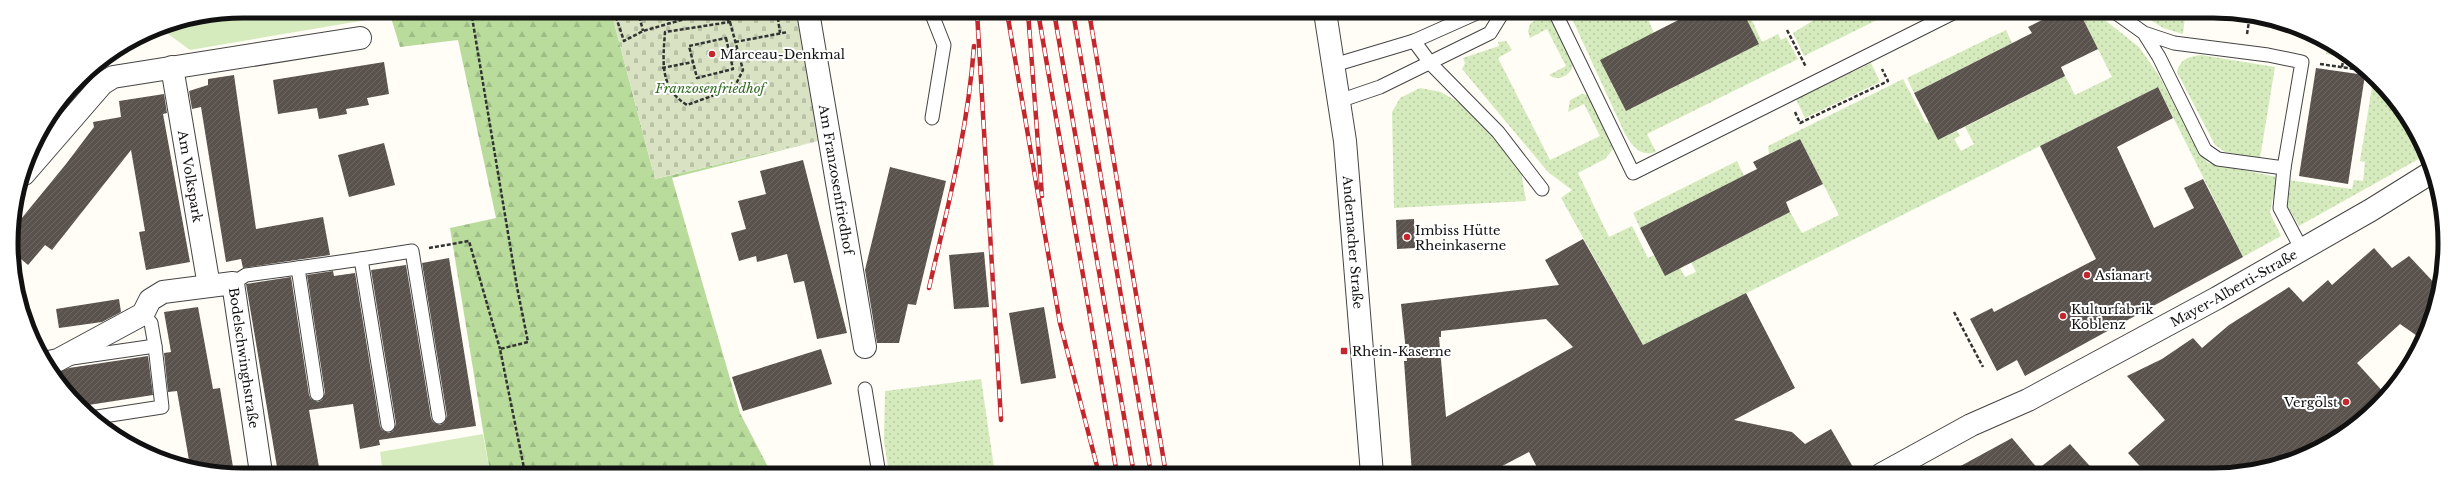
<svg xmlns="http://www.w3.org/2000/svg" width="2456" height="486" viewBox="0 0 2456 486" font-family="'Libre Baskerville',serif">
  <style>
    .grass { fill: url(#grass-dots) }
    .forest { fill: url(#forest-firs) }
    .cemetery { fill: url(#cemetery-stones) }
    .park { fill: #d5ebbd }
    .building { fill: url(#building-hatch); fill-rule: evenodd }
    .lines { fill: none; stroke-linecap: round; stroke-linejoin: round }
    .service-casing { stroke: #444; stroke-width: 15 }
    .minor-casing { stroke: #444; stroke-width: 24 }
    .tertiary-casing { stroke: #444; stroke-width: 24 }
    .path { stroke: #333; stroke-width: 2.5; stroke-dasharray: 4 2; stroke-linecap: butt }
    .service { stroke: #fff; stroke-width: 13 }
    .minor { stroke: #fff; stroke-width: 22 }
    .tertiary { stroke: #fff; stroke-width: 22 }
    .rail-casing { stroke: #c4262e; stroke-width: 4.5 }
    .rail { stroke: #fff; stroke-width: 3; stroke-dasharray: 9; stroke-linecap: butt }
    .poi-dot { fill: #c4262e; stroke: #fff; stroke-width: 1.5 }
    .labels { text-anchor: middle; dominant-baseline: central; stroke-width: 4; stroke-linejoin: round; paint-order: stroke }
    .poi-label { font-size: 13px; fill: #111; stroke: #fff; text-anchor: start }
    .park-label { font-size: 13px; font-style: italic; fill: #2f6b1f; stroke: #fff }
    .street-label { font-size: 13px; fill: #111; stroke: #fff }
    .rim { fill: none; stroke: #111; stroke-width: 5 }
  </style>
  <defs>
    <pattern id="grass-dots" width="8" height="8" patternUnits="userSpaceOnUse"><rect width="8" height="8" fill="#d5ebbd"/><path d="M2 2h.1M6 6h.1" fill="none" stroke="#b6c8a1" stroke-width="1.8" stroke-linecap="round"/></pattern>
    <pattern id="forest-firs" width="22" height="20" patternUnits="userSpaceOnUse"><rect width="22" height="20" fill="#b9dc9c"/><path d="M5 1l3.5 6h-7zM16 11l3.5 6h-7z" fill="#9ebc85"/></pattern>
    <pattern id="cemetery-stones" width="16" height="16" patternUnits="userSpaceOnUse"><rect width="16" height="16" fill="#d9e3c4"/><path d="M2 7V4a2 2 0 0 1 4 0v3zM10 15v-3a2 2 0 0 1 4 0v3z" fill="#b9c2a7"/></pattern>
    <pattern id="building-hatch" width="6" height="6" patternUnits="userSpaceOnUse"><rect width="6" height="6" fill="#5a524d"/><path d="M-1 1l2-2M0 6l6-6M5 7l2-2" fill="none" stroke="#6d6662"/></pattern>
  </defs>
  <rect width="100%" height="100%" fill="#fffdf5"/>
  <g class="grass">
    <path d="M1569 12H1645L1654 33 1748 12 1762 42 1778 34 1781 40 1786 37 1798 59 1647 134 1656 152C1639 157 1633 146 1625 134Z"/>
    <polygon points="1825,13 1891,13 1804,56 1793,33"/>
    <polygon points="2080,13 2096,13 2139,47 2158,74 2198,150 2208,163 2277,177 2270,213 2281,236 2243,257 2158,87 1643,345 1561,198 1572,190 1548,172 1462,69 1465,63 1463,58 1499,46 1498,42 1506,41 1512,50 1498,58 1550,160 1600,136 1584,104 1568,112 1570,100 1582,94 1589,95 1613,149 1605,159 1578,173 1609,237 1632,226 1648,258 1654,255 1665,276 1680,268 1685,277 1696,272 1691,262 1790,212 1802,233 1839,215 1800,139 1769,154 1768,146 1903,79 1926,123 1929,122 1938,140 1957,131 1960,136 1954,139 1961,151 1974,144 1965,127 2065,76 2075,95 2112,77"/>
    <polygon points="2140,13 2185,16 2183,34 2163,28"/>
    <path d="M1540 17 1551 19 1573 62C1574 74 1558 83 1549 75L1566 66 1547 29 1530 38 1528 31 1530 24Z"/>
    <polygon points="2006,30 2012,43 1914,93 1907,78"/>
    <polygon points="2328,42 2340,52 2339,56 2326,54"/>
    <path d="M2201 55 2275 67 2260 158 2225 152 2215 145 2177 72C2180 59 2188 57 2201 55Z"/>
    <polygon points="1871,63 1880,82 1805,118 1796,99"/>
    <polygon points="2373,81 2397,102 2424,156 2299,226 2287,205 2288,180 2352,189 2354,180 2363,181 2365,162 2360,161"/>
    <polygon points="1420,88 1441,92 1463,105 1490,133 1521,172 1526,201 1394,208 1392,112 1400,98"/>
    <polygon points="1737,161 1744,176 1640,228 1633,213"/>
    <polygon points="981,379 995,474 889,474 884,441 885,391"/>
  </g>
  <polygon class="forest" points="389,11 611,11 655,179 818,141 672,178 740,413 767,465 769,473 490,473 450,228 496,218 458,40 400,47"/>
  <polygon class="cemetery" points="611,11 796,12 818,141 655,179"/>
  <g class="park">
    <polygon points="243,11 389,11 390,16 190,50 160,28"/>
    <polygon points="96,68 40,137 79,79"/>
    <polygon points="483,434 490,473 383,473 380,452"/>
  </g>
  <g class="building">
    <polygon points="1694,12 1743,12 1759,44 1626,111 1600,60"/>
    <polygon points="2056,13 2080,13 2098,49 2061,67 2065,76 1938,140 1914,93 2032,33 2028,27"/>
    <polygon points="384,62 389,94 367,98 369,105 346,109 347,114 319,119 317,108 278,114 273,80"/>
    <polygon points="2316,68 2365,75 2348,184 2299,176"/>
    <polygon points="234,75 256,229 323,217 330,255 243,268 241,259 226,262 201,107 192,109 189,91 208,85 208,79"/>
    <polygon points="2158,87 2173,118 2117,147 2154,228 2194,208 2184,188 2203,179 2243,257 2025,376 2017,360 1997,371 1970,319 1992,308 1994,312 2096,259 2040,146"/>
    <polygon points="164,94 167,113 163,114 190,262 146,270 139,232 145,231 131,150 52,250 45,245 28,265 15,254 12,230 66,164 94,127 93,122 121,117 119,101"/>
    <polygon points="1800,139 1823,184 1786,202 1790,212 1665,276 1640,228 1757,169 1753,162"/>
    <polygon points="384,143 395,185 349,197 338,155"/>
    <polygon points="803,160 847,333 817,339 804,281 794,283 787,254 757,262 756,256 739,261 731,233 746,229 738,201 766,194 760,171"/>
    <polygon points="890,167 946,181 916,305 908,304 899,343 877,343 865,270"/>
    <polygon points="1414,219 1415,248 1397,249 1396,220"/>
    <path d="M1583 239 1643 345 1746 293 1795 388 1734 420 1792 432 1805 444 1831 429 1857 474H1545L1540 473 1529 452 1487 474H1412L1404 361H1407L1401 304 1559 285 1545 260ZM1546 319 1573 347 1446 417 1439 337H1441V331Z"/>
    <polygon points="2374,248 2392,268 2409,256 2439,288 2423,340 2400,324 2357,363 2386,395 2377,407 2302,457 2228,474 2147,474 2128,453 2165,420 2127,376 2162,359 2193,338 2202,348 2229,325 2289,287 2303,302 2328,280 2332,285"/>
    <polygon points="984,252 989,307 954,309 949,255"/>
    <polygon points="449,258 476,426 379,440 380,445 360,449 353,404 309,410 320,473 278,473 246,284 291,277 309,395 311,399 318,402 322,400 325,393 307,275 333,271 334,276 355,273 380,426 382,430 389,433 393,431 396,424 371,270 406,265 431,418 433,422 440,425 444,423 447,416 422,263"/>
    <polygon points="119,299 121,312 102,322 59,328 56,309"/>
    <polygon points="198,307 213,389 220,388 234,473 213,473 190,466 177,391 168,392 164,353 171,352 164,312"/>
    <polygon points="1044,307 1056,378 1021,384 1009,313"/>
    <polygon points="821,349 832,384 743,411 732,377"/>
    <polygon points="148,356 153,395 82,406 68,396 56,373 69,368"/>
    <polygon points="2012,438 2038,469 2070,444 2097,474 1946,474"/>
  </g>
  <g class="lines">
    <defs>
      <g id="service">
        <polyline points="931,12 944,45 932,118"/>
        <polyline points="1555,12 1633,173 1953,13"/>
        <polyline points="2116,13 2144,33 2174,43 2268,55 2302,62 2284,168 2218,159 2205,150 2159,57 2144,33"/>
        <polyline points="1414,41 1431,64 1498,132 1542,189"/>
        <polyline points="1334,65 1414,41 1479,12"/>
        <polyline points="1339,101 1380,87 1490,33 1503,12"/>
        <polyline points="2284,168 2280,208 2302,250"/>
        <polyline points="361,259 412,251 439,417"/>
        <polyline points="298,268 361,259 388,425"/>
        <polyline points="233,283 246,275 298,268 317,394"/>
        <polyline points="72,358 155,346 151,323 143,314"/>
        <polyline points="865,389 879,474"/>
        <polyline points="97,417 162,407 155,346"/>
      </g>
      <g id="minor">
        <path id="s1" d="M808 12 865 347"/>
        <path id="s2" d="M172 67 209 286"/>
        <polyline points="24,174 102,84 113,77 360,38"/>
        <path id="s3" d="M49 362 58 360 143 314 150 300 163 292 233 283 261 473"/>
        <path id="s4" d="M1882 474 1971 425 2028 400 2217 298 2371 210 2432 172"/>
      </g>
      <g id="tertiary">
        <path id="s5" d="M1325 12 1345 141 1372 474"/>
      </g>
    </defs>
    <use href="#service" class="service-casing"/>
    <use href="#minor" class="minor-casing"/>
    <use href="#tertiary" class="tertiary-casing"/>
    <g class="path">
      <polyline points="471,11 517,287 528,342 500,349 525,473"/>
      <polyline points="614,11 624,41 643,31 692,17 690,11"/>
      <polyline points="638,11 643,31"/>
      <polyline points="665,11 669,24"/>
      <polyline points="777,12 780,33"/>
      <polyline points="1663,12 1664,15"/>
      <path d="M692 17C706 14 718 10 729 21"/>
      <path d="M730 22 743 70 734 88 687 105C659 88 663 61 665 32Z"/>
      <polyline points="1787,30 1806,67"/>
      <polyline points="2247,34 2250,15"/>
      <polygon points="726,38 733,69 697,78 689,46"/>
      <polyline points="735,42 788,32"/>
      <polyline points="729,52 737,50"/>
      <polyline points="2320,64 2361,70"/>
      <polyline points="2342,67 2344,55"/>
      <polyline points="662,68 693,62"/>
      <polyline points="1795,112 1800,123 1888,81 1882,69"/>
      <polyline points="429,248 469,241 500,349"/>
      <polyline points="1954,312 1983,367"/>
    </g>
    <use href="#service" class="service"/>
    <use href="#minor" class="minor"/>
    <use href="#tertiary" class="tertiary"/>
    <defs>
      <g id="rail">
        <polyline points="977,12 1001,420"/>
        <polyline points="1007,12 1060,323 1099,474"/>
        <polyline points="1028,12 1042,196"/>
        <polyline points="1038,12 1117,474"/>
        <polyline points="1054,12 1134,474"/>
        <polyline points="1073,12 1151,474"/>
        <polyline points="1089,12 1166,474"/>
        <path d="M929 288C948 206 968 129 974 46"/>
      </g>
    </defs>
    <use href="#rail" class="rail-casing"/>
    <use href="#rail" class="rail"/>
  </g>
  <g class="poi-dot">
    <circle cx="712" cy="54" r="4"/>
    <circle cx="1407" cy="237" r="4"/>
    <circle cx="2087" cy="275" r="4"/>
    <circle cx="2063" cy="316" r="4"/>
    <rect x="1340" y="347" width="8" height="8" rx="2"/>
    <circle cx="2346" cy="402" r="4"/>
  </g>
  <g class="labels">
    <g class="poi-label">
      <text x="720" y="54">Marceau-Denkmal</text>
      <text x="1415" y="230">Imbiss Hütte<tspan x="1415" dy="15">Rheinkaserne</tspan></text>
      <text x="2095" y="275">Asianart</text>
      <text x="2071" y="309">Kulturfabrik<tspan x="2071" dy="15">Koblenz</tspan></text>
      <text x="1352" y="351">Rhein-Kaserne</text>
      <text x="2338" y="402" text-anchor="end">Vergölst</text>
    </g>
    <g class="park-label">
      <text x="710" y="88">Franzosenfriedhof</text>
    </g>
    <g class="street-label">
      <text stroke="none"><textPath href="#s2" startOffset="111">Am Volkspark</textPath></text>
      <text stroke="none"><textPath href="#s1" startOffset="170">Am Franzosenfriedhof</textPath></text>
      <text stroke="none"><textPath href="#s5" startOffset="232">Andernacher Straße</textPath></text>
      <text stroke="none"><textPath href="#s4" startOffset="398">Mayer-Alberti-Straße</textPath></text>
      <text stroke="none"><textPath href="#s3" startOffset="283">Bodelschwinghstraße</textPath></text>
    </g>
  </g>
  <path d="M0 0H2456V486H0ZM243 18H2213A225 225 0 0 1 2438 243V243A225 225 0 0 1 2213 468H243A225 225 0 0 1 18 243V243A225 225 0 0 1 243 18Z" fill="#fff" fill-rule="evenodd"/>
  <path class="rim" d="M243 18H2213A225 225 0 0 1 2438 243V243A225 225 0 0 1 2213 468H243A225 225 0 0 1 18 243V243A225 225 0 0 1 243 18Z"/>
</svg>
